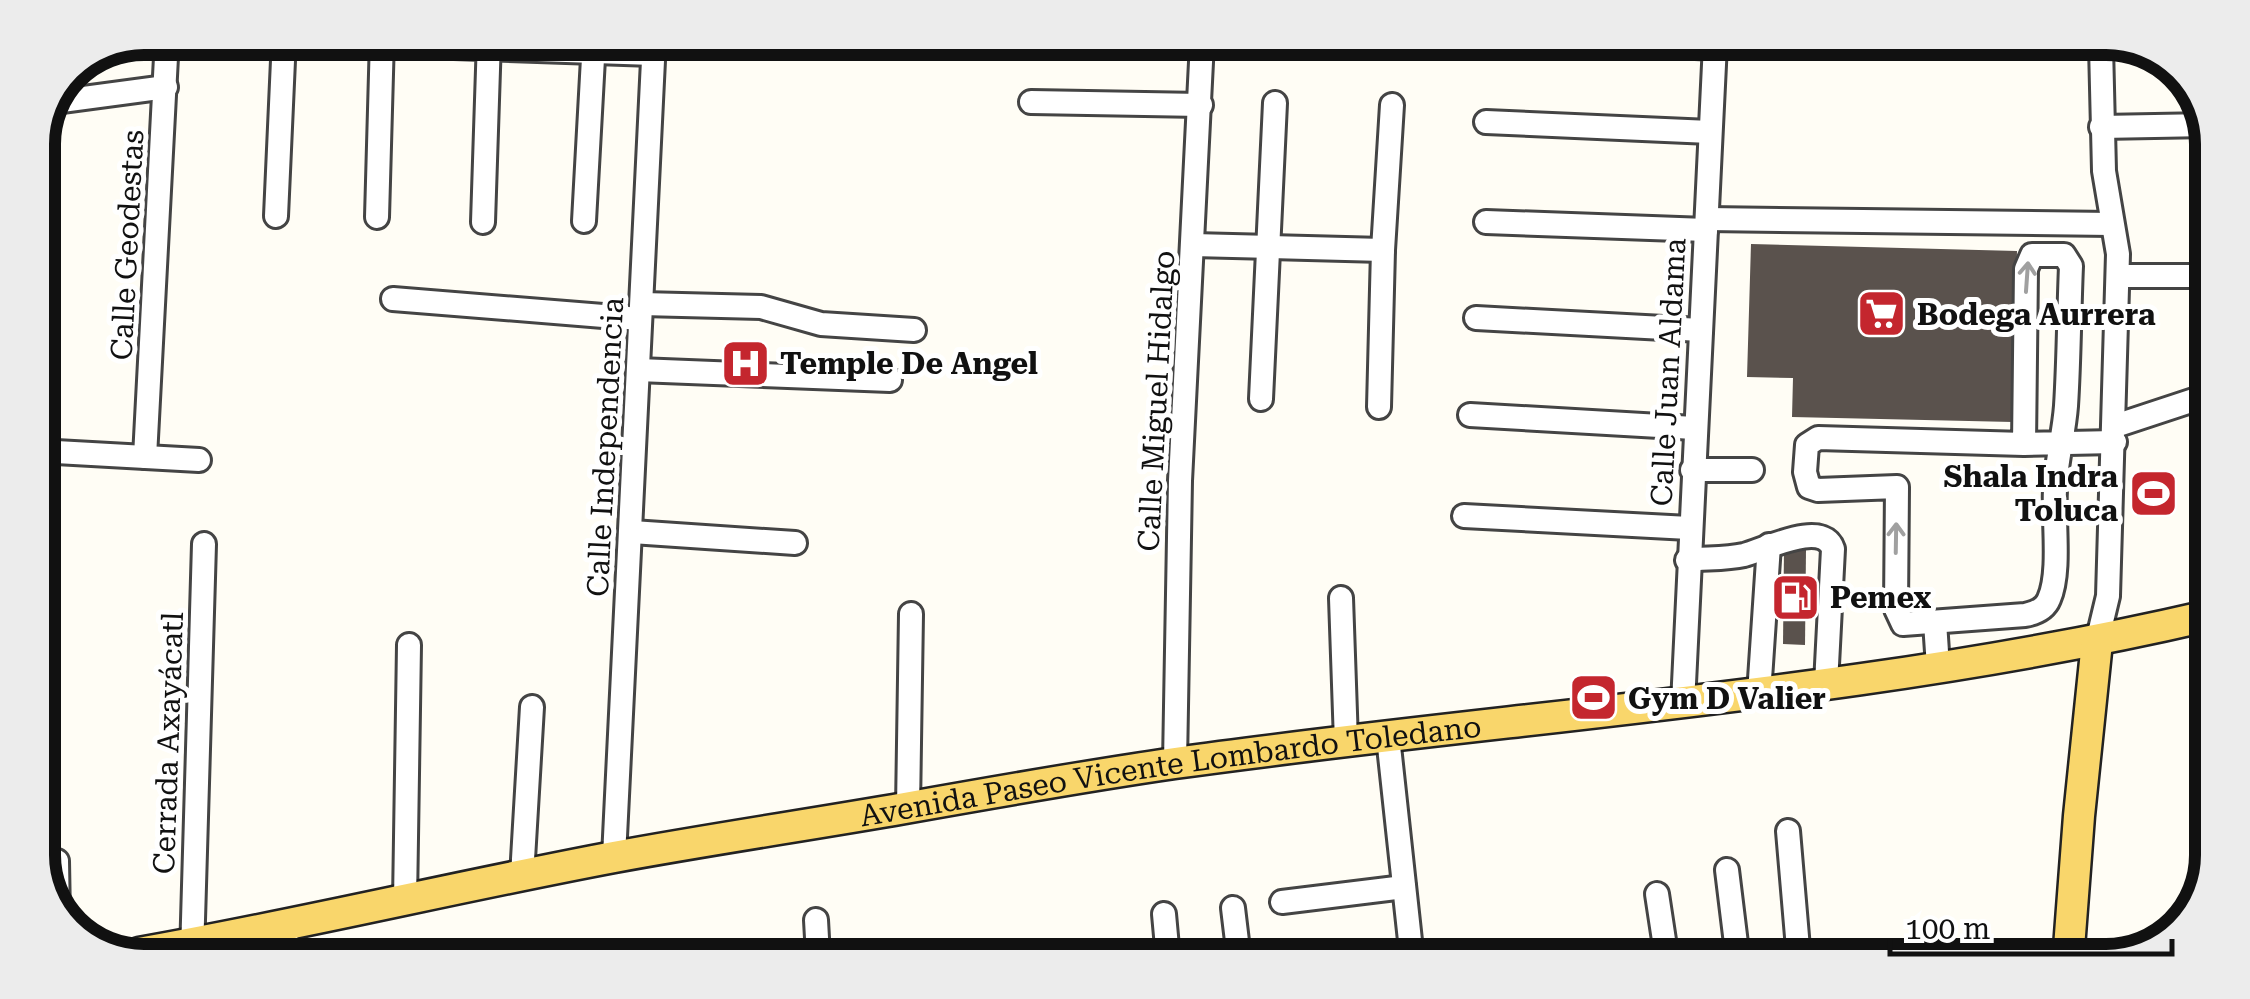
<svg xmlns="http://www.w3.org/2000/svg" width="2250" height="999" viewBox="0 0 2250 999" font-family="'Roboto Serif',serif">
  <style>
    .building { fill: #5a524d }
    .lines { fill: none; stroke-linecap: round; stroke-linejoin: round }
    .minor-casing { stroke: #444; stroke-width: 28 }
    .major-casing { stroke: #222; stroke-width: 35 }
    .minor { stroke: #fff; stroke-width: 22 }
    .major { stroke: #f9d66b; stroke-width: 30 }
    .oneway { stroke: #a0a0a0 }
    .labels { text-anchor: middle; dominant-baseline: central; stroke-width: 10; stroke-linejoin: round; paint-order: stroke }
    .street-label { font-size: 30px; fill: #111; stroke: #fff }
    .poi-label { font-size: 30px; font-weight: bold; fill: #111; stroke: #fff; text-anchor: start }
    .rim { fill: none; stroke: #111; stroke-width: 12 }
  </style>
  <rect width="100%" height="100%" fill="#fffdf5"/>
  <g class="building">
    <polygon points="1751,244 2017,251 2013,422 1792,417 1793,378 1747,377"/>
    <polygon points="1784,548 1806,549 1805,645 1783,644"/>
  </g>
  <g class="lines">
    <defs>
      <g id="minor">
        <polyline points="284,41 653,54"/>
        <polyline points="1636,44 1715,48"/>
        <polyline points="54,102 166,87"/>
        <polyline points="1031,102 1201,105"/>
        <polyline points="1486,122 1710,132"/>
        <polyline points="2101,127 2208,125"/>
        <polyline points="276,216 284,38"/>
        <polyline points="377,217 382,38"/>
        <polyline points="1707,219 2112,224"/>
        <polyline points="584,221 594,40"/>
        <polyline points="483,222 489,39"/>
        <polyline points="1486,222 1706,230"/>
        <polyline points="1193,245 1383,250"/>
        <polyline points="2118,276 2211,276"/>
        <polyline points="393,299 640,319"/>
        <polyline points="642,304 761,307 821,324 914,330"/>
        <polyline points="1476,318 1701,330"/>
        <polyline points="638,370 890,380"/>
        <polyline points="1261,399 1275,103"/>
        <polyline points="1379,407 1383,250 1392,105"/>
        <polyline points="1470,415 1694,428"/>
        <polyline points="2115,426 2209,395"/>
        <path d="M2024 444 2026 269 2032 255H2064L2071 266C2069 312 2069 359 2066 406 2064 434 2056 462 2055 490 2053 520 2061 572 2049 599 2045 609 2036 613 2025 615L1903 624 1896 609 1897 487 1818 490 1809 487 1805 472 1807 445 1818 438 2024 444 2115 442"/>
        <polyline points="38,451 199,460"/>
        <polyline points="145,457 167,38"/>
        <polyline points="1692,470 1752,470"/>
        <polyline points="1464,516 1689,528"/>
        <polyline points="632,532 795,543"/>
        <path d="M1687 560C1706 558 1726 559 1744 555 1764 550 1823 519 1833 549L1826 684"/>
        <polyline points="1341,598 1346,742"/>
        <polyline points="1935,622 1938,667"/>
        <polyline points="2097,642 2108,596 2118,254 2104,171 2101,46"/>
        <polyline points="1759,694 1769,545"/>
        <polyline points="1683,704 1715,44"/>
        <polyline points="1388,737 1412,959"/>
        <polyline points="1175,763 1180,481 1202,42"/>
        <polyline points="908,808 911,614"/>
        <polyline points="1788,831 1799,960"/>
        <polyline points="614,857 654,40"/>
        <polyline points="57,861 58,917"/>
        <polyline points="1727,870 1738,960"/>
        <polyline points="522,876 532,707"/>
        <polyline points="1657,894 1667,960"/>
        <polyline points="405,902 409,645"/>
        <polyline points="1282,902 1404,887"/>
        <polyline points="1233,908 1239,958"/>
        <polyline points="1164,914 1168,958"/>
        <polyline points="816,920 818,956"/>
        <polyline points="285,926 288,954"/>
        <polyline points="192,954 204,544"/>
      </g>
      <g id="major">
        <path id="s1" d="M139 953C298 925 455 887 614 857 711 839 808 825 905 808 995 792 1085 776 1175 763 1519 715 1868 695 2207 616"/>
        <polyline points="2068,961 2079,816 2097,642"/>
      </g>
    </defs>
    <use href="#minor" class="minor-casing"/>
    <use href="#major" class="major-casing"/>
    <use href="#minor" class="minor"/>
    <use href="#major" class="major"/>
  </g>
  <defs><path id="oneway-shaft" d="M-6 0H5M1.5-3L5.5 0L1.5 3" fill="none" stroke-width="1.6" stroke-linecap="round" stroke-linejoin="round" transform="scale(2.5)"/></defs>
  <g class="oneway">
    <use href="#oneway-shaft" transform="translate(2027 277) rotate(-86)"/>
    <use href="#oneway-shaft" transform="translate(1896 538) rotate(-89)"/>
  </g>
  <defs>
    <symbol id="supermarket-square" viewBox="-11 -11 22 22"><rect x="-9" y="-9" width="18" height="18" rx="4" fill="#c4262e" stroke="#fff"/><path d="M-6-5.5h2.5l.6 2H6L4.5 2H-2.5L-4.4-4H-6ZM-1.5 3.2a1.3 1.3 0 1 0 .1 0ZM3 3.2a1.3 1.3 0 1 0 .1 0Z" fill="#fff"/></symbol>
    <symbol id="hospital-square" viewBox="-11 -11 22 22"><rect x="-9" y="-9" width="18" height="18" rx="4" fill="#c4262e" stroke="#fff"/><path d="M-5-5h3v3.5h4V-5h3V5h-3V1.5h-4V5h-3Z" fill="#fff"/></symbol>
    <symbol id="stadium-square" viewBox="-11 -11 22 22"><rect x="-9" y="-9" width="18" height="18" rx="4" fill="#c4262e" stroke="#fff"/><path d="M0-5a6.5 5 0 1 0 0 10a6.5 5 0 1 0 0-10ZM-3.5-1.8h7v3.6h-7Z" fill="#fff"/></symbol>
    <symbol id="fuel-square" viewBox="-11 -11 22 22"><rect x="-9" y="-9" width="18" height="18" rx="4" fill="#c4262e" stroke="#fff"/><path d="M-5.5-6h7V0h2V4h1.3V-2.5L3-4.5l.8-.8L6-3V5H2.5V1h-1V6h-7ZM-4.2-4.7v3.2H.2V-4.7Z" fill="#fff"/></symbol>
  </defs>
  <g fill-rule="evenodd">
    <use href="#supermarket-square" x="1854" y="286" width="55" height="55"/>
    <use href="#hospital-square" x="718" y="336" width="55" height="55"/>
    <use href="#stadium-square" x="2126" y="466" width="55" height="55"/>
    <use href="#fuel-square" x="1768" y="570" width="55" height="55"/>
    <use href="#stadium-square" x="1566" y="670" width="55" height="55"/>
  </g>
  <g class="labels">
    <g class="street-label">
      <text transform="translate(127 245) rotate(-87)">Calle Geodestas</text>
      <text transform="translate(1668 372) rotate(-87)">Calle Juan Aldama</text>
      <text transform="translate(1156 401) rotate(-87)">Calle Miguel Hidalgo</text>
      <text transform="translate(605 447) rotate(-87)">Calle Independencia</text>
      <text transform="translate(168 743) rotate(-88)">Cerrada Axayácatl</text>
      <text stroke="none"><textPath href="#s1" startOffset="1048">Avenida Paseo Vicente Lombardo Toledano</textPath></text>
    </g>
    <g class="poi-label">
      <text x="1917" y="314">Bodega Aurrera</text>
      <text x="780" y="363">Temple De Angel</text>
      <text x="2118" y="476" text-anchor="end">Shala Indra<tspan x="2118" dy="34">Toluca</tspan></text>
      <text x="1830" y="597">Pemex</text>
      <text x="1628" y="698">Gym D Valier</text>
    </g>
  </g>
  <path d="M0 0H2250V999H0ZM144 55H2106A89 89 0 0 1 2195 144V855A89 89 0 0 1 2106 944H144A89 89 0 0 1 55 855V144A89 89 0 0 1 144 55Z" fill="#ececec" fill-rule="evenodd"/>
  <path class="rim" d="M144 55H2106A89 89 0 0 1 2195 144V855A89 89 0 0 1 2106 944H144A89 89 0 0 1 55 855V144A89 89 0 0 1 144 55Z"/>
  <path d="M1890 939v15h282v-15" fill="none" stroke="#111111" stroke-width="5"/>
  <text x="1905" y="939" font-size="30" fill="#111111" stroke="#ffffff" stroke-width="8" paint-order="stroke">100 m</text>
</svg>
